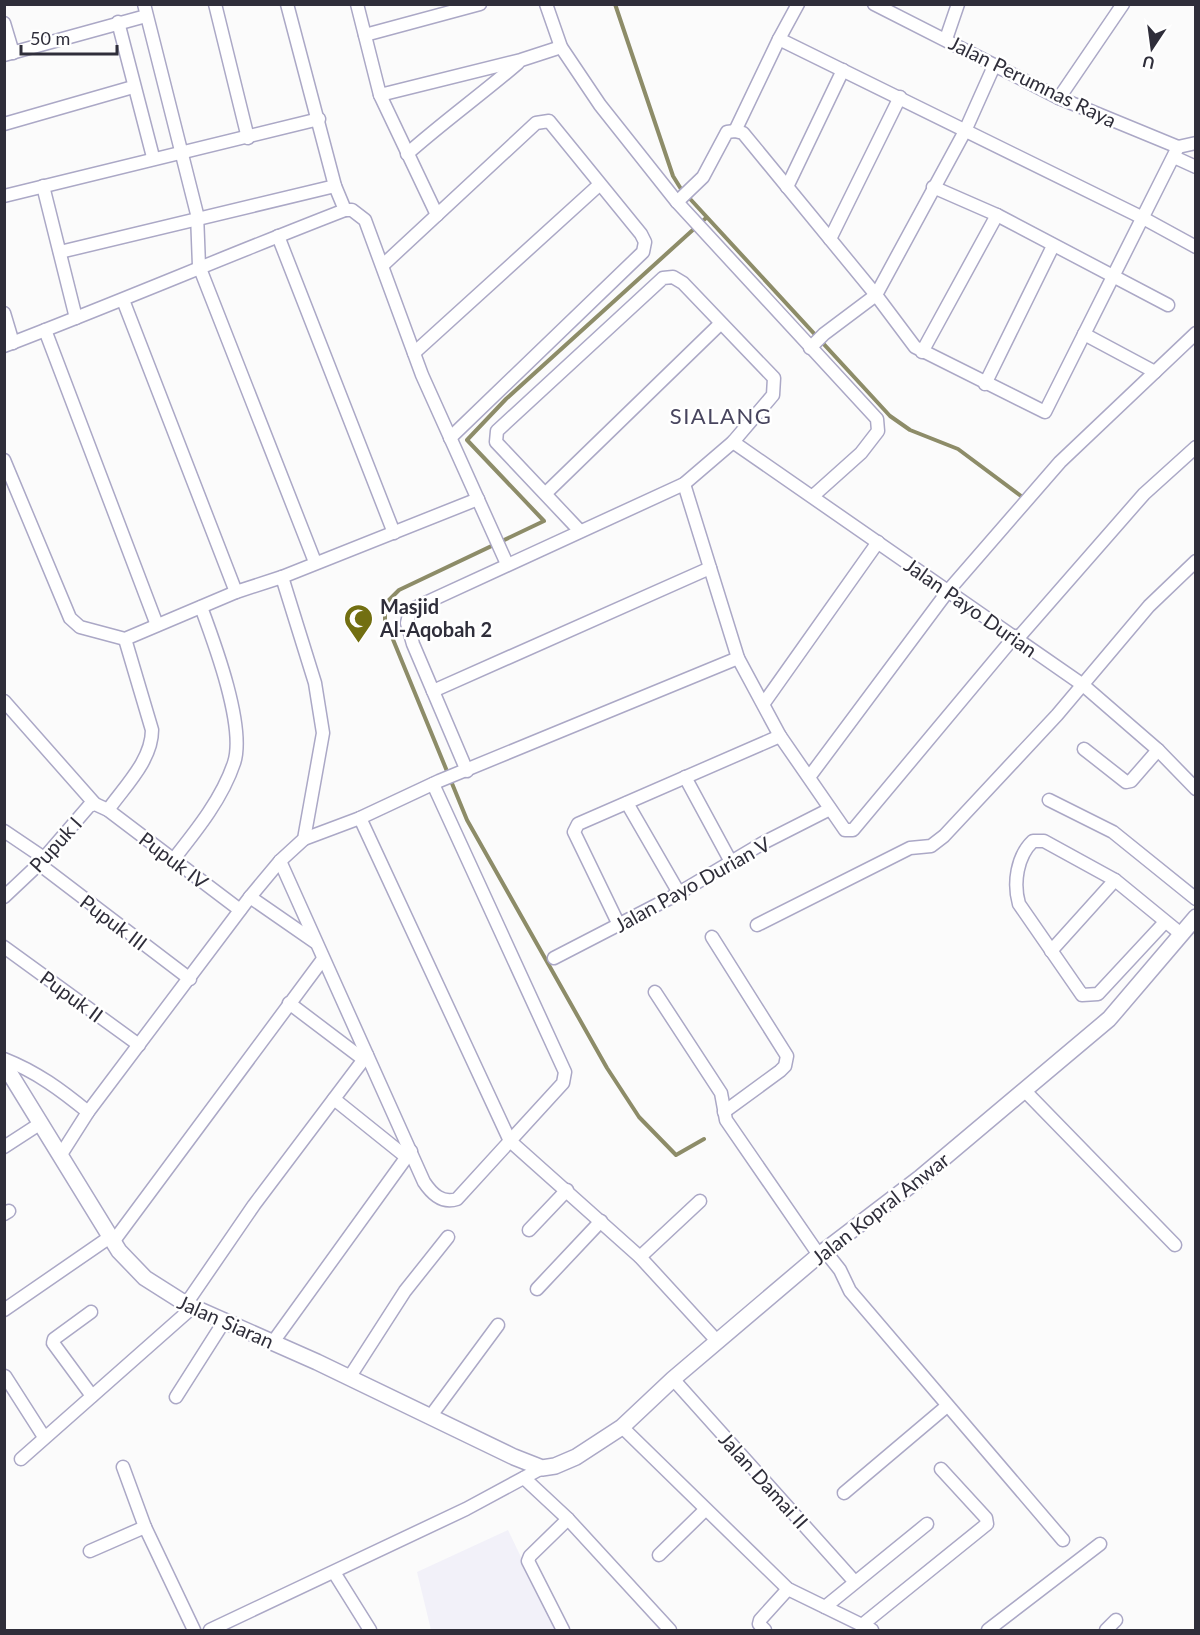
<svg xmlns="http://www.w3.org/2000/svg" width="1200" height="1635" viewBox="0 0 1200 1635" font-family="Lato,sans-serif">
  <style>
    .built { fill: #f2f1f9 }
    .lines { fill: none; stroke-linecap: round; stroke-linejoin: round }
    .stream { stroke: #8d8c68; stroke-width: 4 }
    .minor-casing { stroke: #aba8c6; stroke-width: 15 }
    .tertiary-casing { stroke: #aba8c6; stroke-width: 18 }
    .minor { stroke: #fff; stroke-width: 12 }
    .tertiary { stroke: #fff; stroke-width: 15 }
    .labels { text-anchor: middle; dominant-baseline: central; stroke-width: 5; stroke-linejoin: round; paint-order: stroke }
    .street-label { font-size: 20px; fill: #2f2e3a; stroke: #fff }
    .poi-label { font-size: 20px; font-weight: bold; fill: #2f2e3a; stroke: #fff; text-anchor: start }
    .quarter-label { font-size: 22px; letter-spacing: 1.5px; fill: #48455e; stroke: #fff }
  </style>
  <rect width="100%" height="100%" fill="#fbfbfb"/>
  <polygon class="built" points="508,1530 556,1630 431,1630 417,1572"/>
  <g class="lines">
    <g class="stream">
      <polyline points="615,4 673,176 681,189 890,416 910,430 958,449 1025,499"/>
      <polyline points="704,1139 676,1155 639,1117 607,1068 467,820 385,620 385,604 399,590 544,521 467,440 506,399 706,218"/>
    </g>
    <defs>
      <g id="minor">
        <polyline points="144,4 197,214 199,266 315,562"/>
        <polyline points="215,4 248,138"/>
        <polyline points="287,4 335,186 345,210"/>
        <polyline points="357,4 380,95 521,60 561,47"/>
        <polyline points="546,4 561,47 600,105 677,202 877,419 878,431 861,453 813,496"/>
        <polyline points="874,4 1059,98 1178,147 1196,143"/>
        <polyline points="118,22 153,157"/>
        <polyline points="4,23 13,53"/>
        <polyline points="365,35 480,4"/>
        <polyline points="779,39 798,4"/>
        <polyline points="946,39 958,4"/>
        <polyline points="4,55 146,16"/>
        <polyline points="380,95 437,215"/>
        <polyline points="1059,98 1123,4"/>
        <polyline points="4,124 133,87"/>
        <polyline points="735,131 779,39 1143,218 1196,247"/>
        <path d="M407 154C443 122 482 94 518 63"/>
        <polyline points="1174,157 1196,167"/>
        <polyline points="43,186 76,318"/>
        <polyline points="787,187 843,70"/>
        <polyline points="933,187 997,215 1168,305"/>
        <polyline points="4,196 319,119"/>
        <polyline points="677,202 703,177 727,132 735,131 743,133 876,295 915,347 1045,412 1178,147"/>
        <polyline points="278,236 394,533"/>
        <polyline points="830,239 900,97"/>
        <polyline points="60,252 335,186"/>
        <polyline points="383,265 536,123 549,121 641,234 645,242 643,252 450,438"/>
        <polyline points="123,300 236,592"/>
        <polyline points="4,313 13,343"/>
        <polyline points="45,330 157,625"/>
        <polyline points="1084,334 1155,372"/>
        <path d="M4 346C119 302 231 254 345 210H352L365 220 422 375 507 564"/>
        <polyline points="810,348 824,334 876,295 965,131 994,66"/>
        <polyline points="922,352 997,215"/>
        <polyline points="414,353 599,185"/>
        <polyline points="985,384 1053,246"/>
        <polyline points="733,442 1083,685 1158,750 1196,789"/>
        <polyline points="4,460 70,618 80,627 125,639 236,592 282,577 478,499"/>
        <polyline points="684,484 738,658 780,736 845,830 853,830 1015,636"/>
        <polyline points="546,493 720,324"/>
        <polyline points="1018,638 1144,494 1196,447"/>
        <polyline points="433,691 710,568"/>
        <polyline points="4,701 95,804"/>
        <polyline points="764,703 878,542"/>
        <polyline points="1084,749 1126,782 1131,781 1158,750"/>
        <polyline points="467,771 413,644 407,623 410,610 684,484 733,442 773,395 774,378 683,283 673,277 663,278 497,431 496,442 580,531"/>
        <polyline points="810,776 948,591 1060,462 1196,333"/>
        <polyline points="685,777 731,862"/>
        <polyline points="1049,800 1113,832 1196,899"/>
        <polyline points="627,803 679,893"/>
        <path d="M108 810C125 786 152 760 152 730L125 639"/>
        <polyline points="360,818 510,1141 640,1257 718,1342"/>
        <polyline points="4,831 44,858"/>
        <polyline points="304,839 360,818 439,781 738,658"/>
        <path d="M173 860C196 831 222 799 234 763 246 727 214 642 201 607"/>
        <path d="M280 861 424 1182C432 1194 442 1204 457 1199L563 1083 565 1072 433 784"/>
        <polyline points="39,864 190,979"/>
        <polyline points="4,897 39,864 89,806 95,804 108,810 240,910"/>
        <polyline points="250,897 315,942"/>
        <path d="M1165 922 1098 994 1082 995 1019 904C1013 883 1017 856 1033 841H1044L1115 880 1181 934"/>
        <polyline points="619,925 574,832 578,824 780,736"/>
        <polyline points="757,925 910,848 931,846 944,836 1057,715 1149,606 1196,561"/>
        <polyline points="712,937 787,1056 785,1066 780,1071 724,1112"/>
        <polyline points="4,947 139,1045"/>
        <polyline points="1051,951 1115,880"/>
        <polyline points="554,958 674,896 763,843 830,809"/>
        <polyline points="655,992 721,1093 726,1120 819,1255"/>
        <polyline points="289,1003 363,1059"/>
        <path d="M4 1059C37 1072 61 1090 88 1112"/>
        <polyline points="1024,1090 1175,1245"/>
        <polyline points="334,1099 405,1156"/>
        <polyline points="4,1147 41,1123"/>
        <polyline points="60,1156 88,1112 250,897 280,861 304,839 323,733 315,683 282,577"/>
        <polyline points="4,1214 9,1211"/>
        <polyline points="529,1230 567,1190"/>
        <polyline points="113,1242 323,959"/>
        <polyline points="825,1251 840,1270 850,1291 1063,1540"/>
        <polyline points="640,1257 700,1201"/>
        <polyline points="537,1289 601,1221"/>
        <polyline points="186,1304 254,1205 367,1055"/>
        <polyline points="4,1310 110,1237"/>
        <polyline points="91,1312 54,1339 53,1343 92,1396"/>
        <polyline points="273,1342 411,1151"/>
        <polyline points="5,1376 44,1437"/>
        <polyline points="349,1378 405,1291 448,1237"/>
        <polyline points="673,1379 854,1581"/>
        <polyline points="176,1397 225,1320"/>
        <polyline points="430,1417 498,1325"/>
        <polyline points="622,1427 788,1589 872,1630"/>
        <polyline points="21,1459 193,1307"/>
        <polyline points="123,1467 145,1527 194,1630"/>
        <polyline points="524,1478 568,1519 670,1630"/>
        <polyline points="844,1493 947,1406"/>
        <polyline points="90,1551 145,1527"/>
        <polyline points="659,1555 705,1510"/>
        <polyline points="335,1574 370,1630"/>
        <polyline points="825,1607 927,1524"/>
        <polyline points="862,1625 987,1524 986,1518 941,1469"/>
        <polyline points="210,1630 466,1509 542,1468"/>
        <polyline points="563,1630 528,1561 530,1556 568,1519"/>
        <polyline points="765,1630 759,1624 760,1620 788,1589"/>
        <polyline points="988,1630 1100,1544"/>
        <polyline points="1106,1630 1116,1620"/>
      </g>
      <polyline id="tertiary" points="4,1064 119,1251 145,1278 186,1304 317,1362 514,1457 542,1468 555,1466 576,1457 622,1427 673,1379 819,1255 920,1178 1109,1019 1196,917"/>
    </defs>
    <use href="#minor" class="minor-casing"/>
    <use href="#tertiary" class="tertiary-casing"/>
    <use href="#minor" class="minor"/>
    <use href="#tertiary" class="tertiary"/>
  </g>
  <defs>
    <symbol id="mosque-pin" viewBox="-11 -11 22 30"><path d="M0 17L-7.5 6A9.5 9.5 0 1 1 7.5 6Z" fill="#726f11" stroke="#fff"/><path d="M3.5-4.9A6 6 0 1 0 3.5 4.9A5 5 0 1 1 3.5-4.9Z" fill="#fff"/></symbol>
  </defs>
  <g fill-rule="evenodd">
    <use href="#mosque-pin" x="342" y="602" width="33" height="45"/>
  </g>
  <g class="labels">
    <g class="street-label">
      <text transform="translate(1033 81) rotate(26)">Jalan Perumnas Raya</text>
      <text transform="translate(971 607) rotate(35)">Jalan Payo Durian</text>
      <text transform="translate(55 844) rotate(-48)">Pupuk I</text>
      <text transform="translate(174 860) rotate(37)">Pupuk IV</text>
      <text transform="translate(692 884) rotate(-29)">Jalan Payo Durian V</text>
      <text transform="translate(114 922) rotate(37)">Pupuk III</text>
      <text transform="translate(72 996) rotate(36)">Pupuk II</text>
      <text transform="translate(880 1208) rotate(-38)">Jalan Kopral Anwar</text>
      <text transform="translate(226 1321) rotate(24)">Jalan Siaran</text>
      <text transform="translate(764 1480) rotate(48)">Jalan Damai II</text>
    </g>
    <g class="poi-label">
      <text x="380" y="606">Masjid<tspan x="380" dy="23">Al-Aqobah 2</tspan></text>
    </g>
    <g class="quarter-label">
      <text x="721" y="415">SIALANG</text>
    </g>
  </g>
  <rect width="1200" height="1635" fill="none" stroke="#2f2e3a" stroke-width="12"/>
  <g transform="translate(1152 48) rotate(193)" stroke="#ffffff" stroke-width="4.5" paint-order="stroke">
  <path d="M0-4.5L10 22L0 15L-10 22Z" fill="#2f2e3a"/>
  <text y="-9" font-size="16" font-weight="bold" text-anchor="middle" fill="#2f2e3a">U</text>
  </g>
  <path d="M21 45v9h96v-9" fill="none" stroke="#2f2e3a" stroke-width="3"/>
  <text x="30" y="45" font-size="18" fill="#2f2e3a" stroke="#ffffff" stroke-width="4.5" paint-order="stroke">50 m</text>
</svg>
